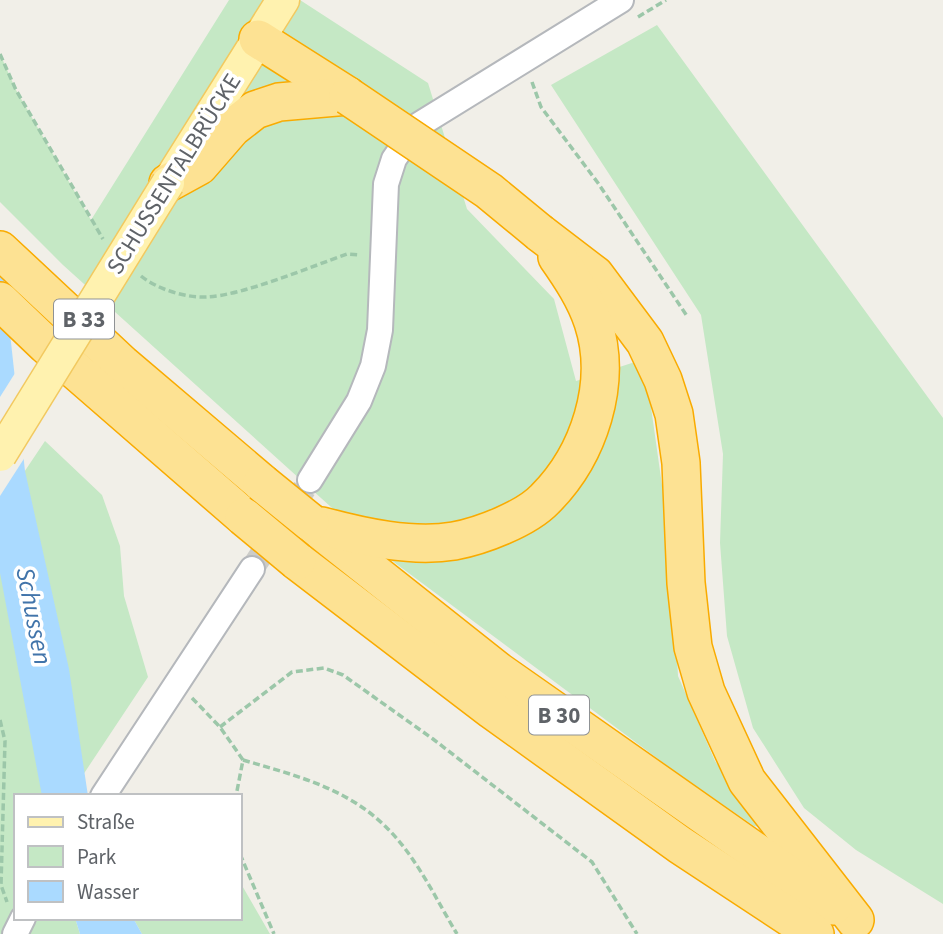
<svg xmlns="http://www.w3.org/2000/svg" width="943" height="934" viewBox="0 0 943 934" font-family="'Source Sans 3',sans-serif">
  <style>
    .green { fill: #c5e8c5 }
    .water { fill: #aadaff }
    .pier { fill: #f1efe8 }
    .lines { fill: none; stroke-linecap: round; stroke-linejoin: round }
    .minor-tunnel { stroke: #ccccc8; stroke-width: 24; stroke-dasharray: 24 12; stroke-linecap: butt }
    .minor-casing { stroke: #b5b8bc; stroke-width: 28 }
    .major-casing { stroke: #f2c960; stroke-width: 35 }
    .highway-casing { stroke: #f9ab00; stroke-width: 40 }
    .path { stroke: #9cc7a9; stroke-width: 3.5; stroke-dasharray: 7 3.5; stroke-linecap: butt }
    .minor { stroke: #fff; stroke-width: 24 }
    .major { stroke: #fff2af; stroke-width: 32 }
    .highway { stroke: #fde293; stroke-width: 37 }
    .major-bridge-casing { stroke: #f2c960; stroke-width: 35; stroke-linecap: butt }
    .highway-bridge-casing { stroke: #f9ab00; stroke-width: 40; stroke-linecap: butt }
    .major-bridge { stroke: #fff2af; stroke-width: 32 }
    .highway-bridge { stroke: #fde293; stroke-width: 37 }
    .labels { text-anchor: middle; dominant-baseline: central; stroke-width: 7; stroke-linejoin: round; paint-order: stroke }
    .shield { fill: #fff; stroke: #8f9295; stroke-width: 2 }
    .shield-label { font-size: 23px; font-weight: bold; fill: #5f6368 }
    .street-label { font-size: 24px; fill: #5f6368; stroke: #fff }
    .water-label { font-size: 26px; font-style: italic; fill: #4174aa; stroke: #fff }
  </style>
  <rect width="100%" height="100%" fill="#f1efe8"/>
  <g class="green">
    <polygon points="229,0 300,0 428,83 467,209 554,299 576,381 635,362 649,393 671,549 678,676 715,761 764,828 754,826 677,773 383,554 63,265 0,202 0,54 16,90 91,220"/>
    <polygon points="657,25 943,418 943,904 856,850 804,808 753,728 727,636 720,543 723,454 701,315 551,85"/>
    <polygon points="45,441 102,495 120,546 124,596 148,677 69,796 16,796 16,918 75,918 80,934 0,934 0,508"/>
    <polygon points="240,882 270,934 142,934 133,918 240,918"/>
  </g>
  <g class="water">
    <polygon points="0,241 25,471 69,669 88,796 42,796 0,573"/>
    <polygon points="75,918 133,918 142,934 80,934"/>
  </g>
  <polygon class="pier" points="17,370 27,454 0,496 0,397"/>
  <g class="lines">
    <polyline class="minor-tunnel" points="252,569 310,480"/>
    <defs>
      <g id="minor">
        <polyline points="310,480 359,401 373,366 380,330 386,184 394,159 417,126 621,0"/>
        <polyline points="103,796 252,569"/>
        <polyline points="15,934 23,918"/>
      </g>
      <polyline id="major" points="168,183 283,0"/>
      <g id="highway">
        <polyline points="258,39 348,96"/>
        <polyline points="168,183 199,166 232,128 255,110 279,102 348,96"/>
        <polyline points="540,233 595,275 645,342 663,380 674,414 681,463 686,583 693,647 706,692 747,781 855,920"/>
        <polyline points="0,250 122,364 262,483"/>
        <polyline points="0,301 46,345 244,517"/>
        <polyline points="310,522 498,671 833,906"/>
        <path d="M322 526C363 537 412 548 454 541 481 536 526 519 545 499 589 455 613 383 593 322 585 298 571 277 557 257"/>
        <polyline points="297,561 492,710 680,845 815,934"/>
      </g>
    </defs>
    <use href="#minor" class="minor-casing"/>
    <use href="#major" class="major-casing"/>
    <use href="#highway" class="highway-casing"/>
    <g class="path">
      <polyline points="638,17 666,0"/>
      <polyline points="0,54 16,90 103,239"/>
      <polyline points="532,82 541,107 598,183 687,316"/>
      <path d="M141 276C157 289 185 298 207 297 244 295 310 267 347 254L360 255"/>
      <polyline points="192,698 220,727 243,760 236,796"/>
      <polyline points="0,720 5,741 1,885 7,902"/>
      <polyline points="220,727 292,672 324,668 343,675 433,739 592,862 637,934"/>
      <path d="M243 760C294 775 347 788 386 827 416 856 436 899 457 934"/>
      <polyline points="240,854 274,934"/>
    </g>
    <use href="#minor" class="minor"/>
    <use href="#major" class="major"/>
    <use href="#highway" class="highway"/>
    <defs>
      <polyline id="major-bridge" points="0,455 168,183"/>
      <g id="highway-bridge">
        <polyline points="348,96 489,191 540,233"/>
        <polyline points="262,483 310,522"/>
        <polyline points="244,517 297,561"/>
      </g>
    </defs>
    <use href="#major-bridge" class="major-bridge-casing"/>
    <use href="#highway-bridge" class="highway-bridge-casing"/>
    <use href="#major-bridge" class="major-bridge"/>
    <use href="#highway-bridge" class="highway-bridge"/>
  </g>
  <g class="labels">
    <g class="shield">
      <rect x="54" y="299.5" width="60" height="39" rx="5"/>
      <rect x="529" y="695.5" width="60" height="39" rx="5"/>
    </g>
    <g class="shield-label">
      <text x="84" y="319">B 33</text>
      <text x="559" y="715">B 30</text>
    </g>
    <g class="street-label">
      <text transform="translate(174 174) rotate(-58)">SCHUSSENTALBRÜCKE</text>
    </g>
    <g class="water-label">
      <text transform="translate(34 616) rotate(79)">Schussen</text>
    </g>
  </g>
  <rect x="14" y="794" width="228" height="126" fill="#ffffff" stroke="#bfc1c3" stroke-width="2"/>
  <rect x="28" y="817" width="35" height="10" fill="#fff2af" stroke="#bfc1c3" stroke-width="2"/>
  <text x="77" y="829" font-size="21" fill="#5f6368">Straße</text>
  <rect x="28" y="846" width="35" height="21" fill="#c5e8c5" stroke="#bfc1c3" stroke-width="2"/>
  <text x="77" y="864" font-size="21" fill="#5f6368">Park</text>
  <rect x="28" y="881" width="35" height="21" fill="#aadaff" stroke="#bfc1c3" stroke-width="2"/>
  <text x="77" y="899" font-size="21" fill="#5f6368">Wasser</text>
</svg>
